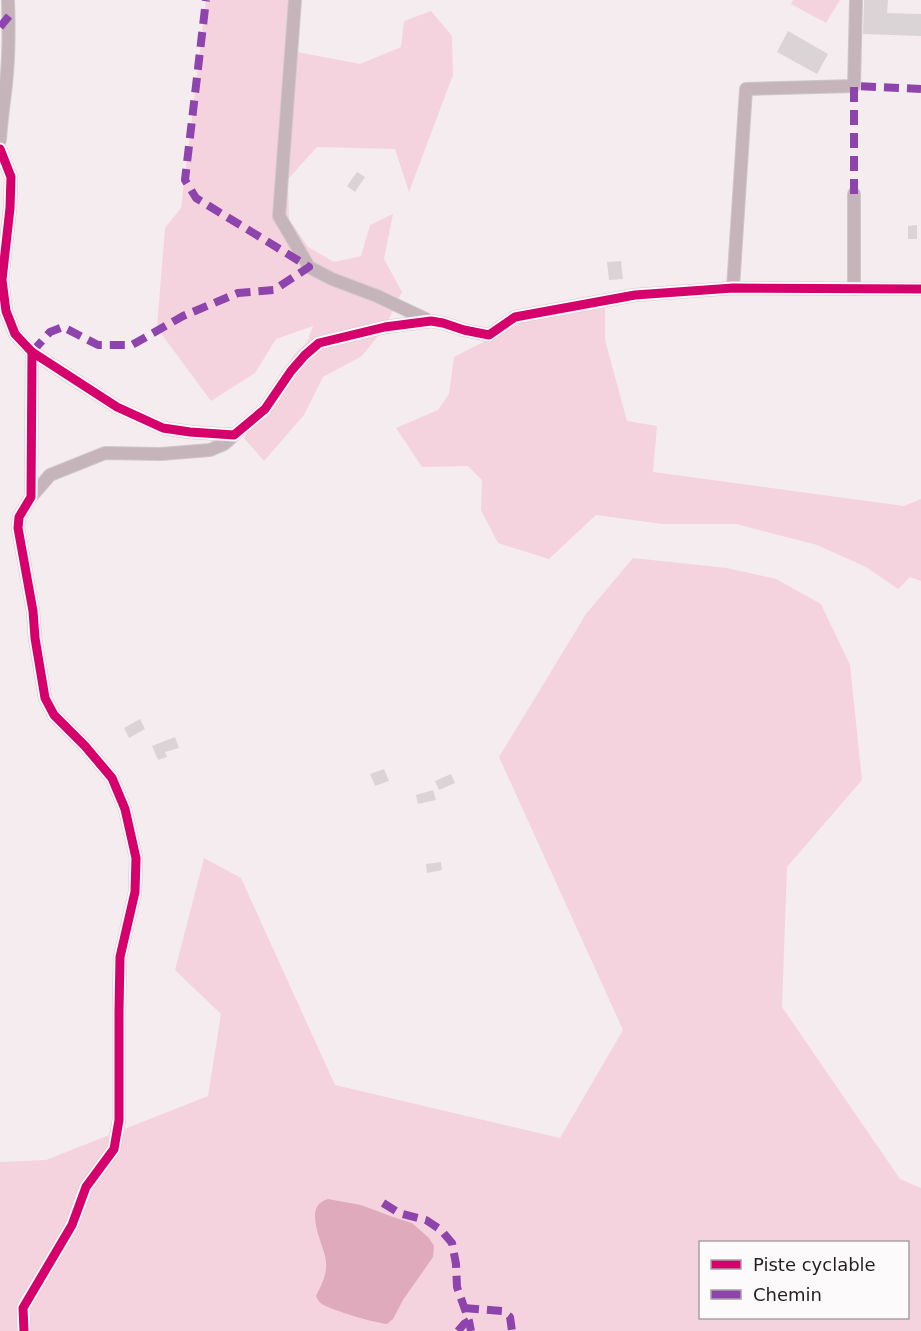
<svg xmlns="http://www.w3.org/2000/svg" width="921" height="1331" viewBox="0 0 921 1331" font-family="'DejaVu Sans',sans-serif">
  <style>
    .green { fill: #f5d3de; fill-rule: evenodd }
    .water { fill: #e0aabd }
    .building { fill: #dbd4d6 }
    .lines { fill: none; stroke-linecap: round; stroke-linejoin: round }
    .minor-casing { stroke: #cfc8cb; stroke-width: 14 }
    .minor { stroke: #c5b4ba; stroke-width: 12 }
    .quiet { stroke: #8e44ad; stroke-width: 8; stroke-dasharray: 15 8; stroke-linecap: butt }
    .cycleway-casing { stroke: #fdfafb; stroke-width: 13 }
    .cycleway { stroke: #d6006c; stroke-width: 9 }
  </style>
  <rect width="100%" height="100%" fill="#f5ecef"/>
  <g class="green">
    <polygon points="206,0 295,0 292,51 360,64 401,47 404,21 431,11 452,36 453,75 409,192 395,149 317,147 288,179 289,219 308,247 334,262 361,256 370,225 393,214 384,259 402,292 385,327 362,356 323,377 304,415 264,461 244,438 293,356 307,342 313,326 276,339 255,373 211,401 157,328 165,228 181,208"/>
    <polygon points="793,0 840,0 826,23 791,4"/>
    <polygon points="605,300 605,340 627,421 657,426 653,472 904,506 921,499 921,581 910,577 898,589 866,567 817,545 736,524 662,524 596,515 549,559 498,543 481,510 482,480 468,466 422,467 396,428 438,410 449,394 454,357 542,312"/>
    <path d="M633 558 727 568 776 579 821 604 850 665 862 780 787 867 782 1007 900 1179 921 1188V1331H0V1162L46 1160 208 1096 221 1014 175 970 204 858 241 878 335 1085 560 1138 623 1030 499 757 586 614ZM700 1242H908V1318H700Z"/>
  </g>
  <path class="water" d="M328 1199 361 1205 393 1217 412 1223 429 1238 434 1246 433 1257 403 1300 393 1319 387 1324C375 1323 331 1310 322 1304 318 1301 318 1300 316 1296 322 1284 327 1275 326 1261 324 1244 301 1206 328 1199Z"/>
  <g class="building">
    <polygon points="864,0 888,0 887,13 921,14 921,36 863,34"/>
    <polygon points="788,31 828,54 817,74 777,52"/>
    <polygon points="357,172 365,177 355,192 347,186"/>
    <polygon points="917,225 917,239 908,239 908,226"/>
    <polygon points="621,261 623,279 609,280 607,262"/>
    <polygon points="140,719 145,729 129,738 124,728"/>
    <polygon points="175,737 179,748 165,752 167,757 158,760 152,746"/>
    <polygon points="384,769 389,781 375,786 370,774"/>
    <polygon points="451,774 455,783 439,790 435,781"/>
    <polygon points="433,790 436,800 418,804 416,795"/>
    <polygon points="441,862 442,870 427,873 426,864"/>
  </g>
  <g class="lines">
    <defs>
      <g id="minor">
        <polyline points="295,0 279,216 309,267 332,279 377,296 430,321"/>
        <path d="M0 140C1 121 4 103 6 84 9 57 9 27 8 0"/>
        <polyline points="0,149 11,177 10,208 2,280 6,311 15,334 32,352 117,407 163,428 190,432 234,435 265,409 291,371 305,355 319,343 385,327 431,321 443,323 464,330 489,335 515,317 635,295 733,288 921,289"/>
        <polyline points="733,288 746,89 854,86 856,0"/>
        <polyline points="854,289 854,194"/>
        <polyline points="31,497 50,475 105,453 161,454 210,450 224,444 234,435"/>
        <polyline points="24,1331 23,1308 72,1225 86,1187 114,1149 119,1120 119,1011 120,957 135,892 136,858 125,809 112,778 85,746 54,715 45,698 35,638 33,611 18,528 19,517 31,497 32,352"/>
      </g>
    </defs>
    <use href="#minor" class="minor-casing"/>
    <use href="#minor" class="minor"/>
    <g class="quiet">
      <polyline points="0,27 9,16"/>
      <polyline points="854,194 854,86 921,89"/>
      <polyline points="32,352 50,332 63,327 98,345 132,345 183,316 238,293 274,290 309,267 196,198 185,180 206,0"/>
      <polyline points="383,1203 399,1213 426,1220 441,1230 452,1243 456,1264 457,1287 469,1321 471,1331"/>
      <polyline points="464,1308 502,1311 510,1317 512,1331"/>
      <polyline points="458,1331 464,1324 469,1321"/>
    </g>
    <defs>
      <g id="cycleway">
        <polyline points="0,149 11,177 10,208 2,280 6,311 15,334 32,352 117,407 163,428 190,432 234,435 265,409 291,371 305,355 319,343 385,327 431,321 443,323 464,330 489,335 515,317 635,295 733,288 921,289"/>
        <polyline points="24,1331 23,1308 72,1225 86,1187 114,1149 119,1120 119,1011 120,957 135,892 136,858 125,809 112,778 85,746 54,715 45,698 35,638 33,611 18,528 19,517 31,497 32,352"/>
      </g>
    </defs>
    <use href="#cycleway" class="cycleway-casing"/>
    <use href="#cycleway" class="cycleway"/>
  </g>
  <rect x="699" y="1241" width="210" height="78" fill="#fdfafb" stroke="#a6a2a3" stroke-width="1.5"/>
  <rect x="711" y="1260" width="30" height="9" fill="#d6006c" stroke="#a6a2a3" stroke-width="1.5"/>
  <text x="753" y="1271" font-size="18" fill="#241e20">Piste cyclable</text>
  <rect x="711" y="1290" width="30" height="9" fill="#8e44ad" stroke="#a6a2a3" stroke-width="1.5"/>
  <text x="753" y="1301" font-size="18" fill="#241e20">Chemin</text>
</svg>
